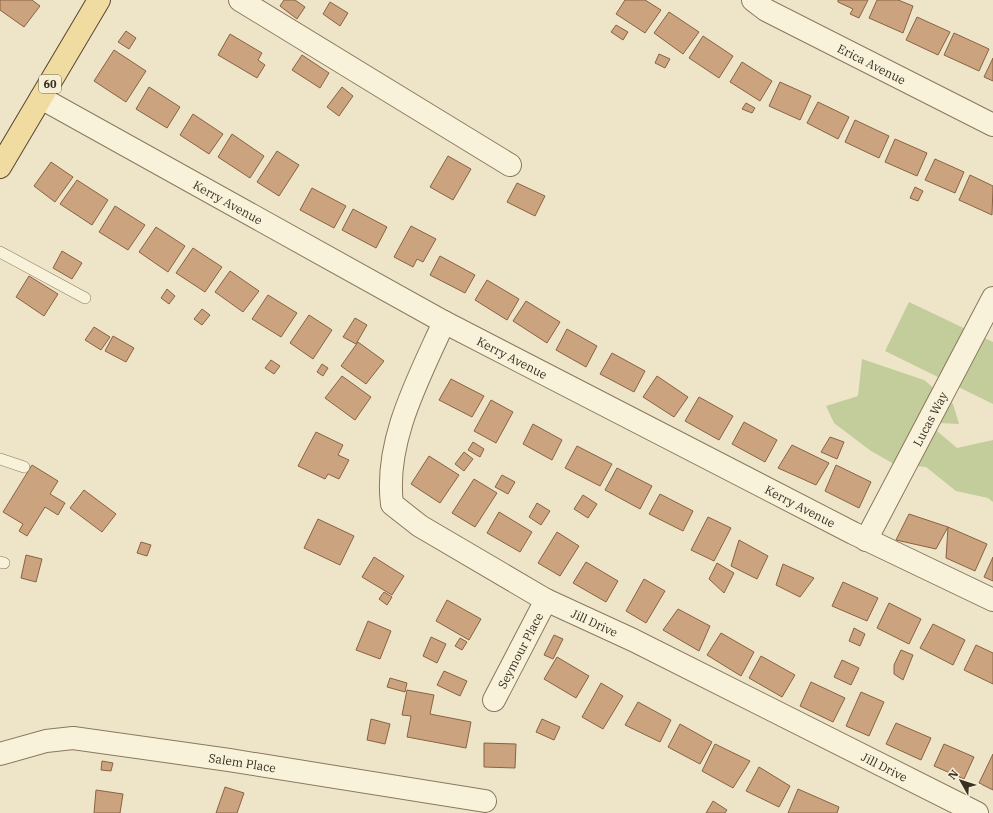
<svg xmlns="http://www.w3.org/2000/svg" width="993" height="813" viewBox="0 0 993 813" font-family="'IBM Plex Serif',serif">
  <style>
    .green { fill: #c3cc9b }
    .building { fill: #cba37e; stroke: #896343 }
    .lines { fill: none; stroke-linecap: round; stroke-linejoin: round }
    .lane-casing { stroke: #8a785d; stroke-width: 12 }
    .street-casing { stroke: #8a785d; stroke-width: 24 }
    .primary-casing { stroke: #584631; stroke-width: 24 }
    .lane { stroke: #f9f2db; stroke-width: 11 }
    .street { stroke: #f9f2db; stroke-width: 22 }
    .primary { stroke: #f0dca1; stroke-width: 22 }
    .labels { text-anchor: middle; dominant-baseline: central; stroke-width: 3; stroke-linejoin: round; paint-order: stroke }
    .shield { fill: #f5efd7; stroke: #726957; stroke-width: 1 }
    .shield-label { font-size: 11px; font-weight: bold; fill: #3a2f20 }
    .street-label { font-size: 12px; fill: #3a2f20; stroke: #f5efd7 }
  </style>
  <rect width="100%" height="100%" fill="#eee5c8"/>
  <g class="green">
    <polygon points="909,302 993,342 993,404 885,351"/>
    <polygon points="862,359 924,380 953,404 959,424 939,423 937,431 957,448 993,440 993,502 988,498 956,491 926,467 894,464 871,451 834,423 826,406 858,396"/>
  </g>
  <g class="building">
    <polygon points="0,0 32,0 40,6 24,27 0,10"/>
    <polygon points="284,0 295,0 305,7 297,19 280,6"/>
    <polygon points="625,0 645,0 661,10 645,33 616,14"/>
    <polygon points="838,0 868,0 859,18 850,14 853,9 838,2"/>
    <polygon points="877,0 898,0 913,6 903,33 869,18"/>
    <polygon points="330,2 348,13 340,26 323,14"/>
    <polygon points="669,12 699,32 683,54 654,33"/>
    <polygon points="917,17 950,32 938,55 906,40"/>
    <polygon points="616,25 628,32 623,40 611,32"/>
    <polygon points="126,31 136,38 129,49 118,42"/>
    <polygon points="954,33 989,49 979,71 944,55"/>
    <polygon points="230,34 262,53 258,60 265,65 257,78 218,55"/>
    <polygon points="703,36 733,56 719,78 689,58"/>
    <polygon points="114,50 146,71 126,102 94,81"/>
    <polygon points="659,54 670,59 665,68 655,63"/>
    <polygon points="302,55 329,73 320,88 292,70"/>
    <polygon points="993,58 993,81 984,77"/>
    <polygon points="742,62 772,81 760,101 730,82"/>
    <polygon points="780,82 811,96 800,120 769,106"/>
    <polygon points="149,87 180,107 167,128 136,109"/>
    <polygon points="342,87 353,96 339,116 327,107"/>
    <polygon points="818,102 849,117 838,139 807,123"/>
    <polygon points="746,103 755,108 752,113 742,109"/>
    <polygon points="193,114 223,134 209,154 180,135"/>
    <polygon points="855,120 889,136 879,158 845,142"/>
    <polygon points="232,134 264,156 250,178 218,157"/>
    <polygon points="895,139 927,153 917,176 885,162"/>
    <polygon points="277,151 299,165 279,196 257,182"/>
    <polygon points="448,156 471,169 453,200 430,187"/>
    <polygon points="935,159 964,172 955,193 925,180"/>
    <polygon points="51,162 73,177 55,202 34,186"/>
    <polygon points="970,175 993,186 992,215 959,200"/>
    <polygon points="77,180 108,200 92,225 60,204"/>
    <polygon points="517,183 545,196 535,216 507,202"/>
    <polygon points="915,187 923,191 918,201 910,198"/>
    <polygon points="312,188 346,206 334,228 300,210"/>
    <polygon points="115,206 145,225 128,250 99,232"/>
    <polygon points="353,209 387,227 376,248 342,230"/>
    <polygon points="411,226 436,239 423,262 417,259 413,267 394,257"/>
    <polygon points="156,227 185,246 168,272 139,252"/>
    <polygon points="193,248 222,267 205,292 176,273"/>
    <polygon points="62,251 82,263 72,279 53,268"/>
    <polygon points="440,256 475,275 465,293 430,275"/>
    <polygon points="230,271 259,291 243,312 215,292"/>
    <polygon points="29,276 58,294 44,316 16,297"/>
    <polygon points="487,280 519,299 507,320 475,300"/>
    <polygon points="167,289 175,296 169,304 161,298"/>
    <polygon points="268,295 297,313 281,337 252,319"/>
    <polygon points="526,301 560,322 547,343 513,321"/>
    <polygon points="202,309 210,315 202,325 194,319"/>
    <polygon points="309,315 332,330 313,359 290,343"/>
    <polygon points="355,318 367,325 356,344 343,337"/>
    <polygon points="94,327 110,337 101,350 85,340"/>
    <polygon points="567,329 597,346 586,367 556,350"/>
    <polygon points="113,336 134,348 126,362 105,351"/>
    <polygon points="358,342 384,361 366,384 341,366"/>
    <polygon points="612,353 645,371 634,392 600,374"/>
    <polygon points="271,360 280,366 274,374 265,368"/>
    <polygon points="322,364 328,368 323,376 317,372"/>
    <polygon points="342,376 371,397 355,420 325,398"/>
    <polygon points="657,376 688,397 674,417 643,397"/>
    <polygon points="451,379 484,396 472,417 439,400"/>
    <polygon points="699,397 733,416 719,440 685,421"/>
    <polygon points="491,400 513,412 496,443 474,431"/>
    <polygon points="744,422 777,440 765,462 732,444"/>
    <polygon points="533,424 562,440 552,460 523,444"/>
    <polygon points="316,432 343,445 338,455 349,460 339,479 328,474 325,479 298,466"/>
    <polygon points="830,437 844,442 837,459 821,452"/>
    <polygon points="473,442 484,449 480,457 468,450"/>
    <polygon points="792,445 829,463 816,485 778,468"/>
    <polygon points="577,446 612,464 600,486 565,468"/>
    <polygon points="464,452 473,459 464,471 455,464"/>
    <polygon points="429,456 459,475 440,503 411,484"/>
    <polygon points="32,465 58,481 50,494 65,503 58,515 45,507 27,536 19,531 23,524 3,512"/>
    <polygon points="836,465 871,482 859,508 825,491"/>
    <polygon points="617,468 652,486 640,509 605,490"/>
    <polygon points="502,475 515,482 508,494 495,487"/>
    <polygon points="474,479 497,493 475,527 452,513"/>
    <polygon points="84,490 116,514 102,532 70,508"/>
    <polygon points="660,494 693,511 683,531 649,514"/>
    <polygon points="583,495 597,504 588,518 574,509"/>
    <polygon points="537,503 550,511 541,525 529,517"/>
    <polygon points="499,512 532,532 520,552 487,533"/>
    <polygon points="909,514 948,527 936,549 896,540"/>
    <polygon points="708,517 731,528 714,561 691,550"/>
    <polygon points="318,519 354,536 340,565 304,548"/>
    <polygon points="948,527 987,544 975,571 946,558"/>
    <polygon points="557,532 579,546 560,576 538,563"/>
    <polygon points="739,540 768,556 757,579 731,566"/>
    <polygon points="141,542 151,545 147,556 137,553"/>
    <polygon points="26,555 42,559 36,582 21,578"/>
    <polygon points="374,557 404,576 392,595 362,577"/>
    <polygon points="993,557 993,581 984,577"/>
    <polygon points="586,562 618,581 606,602 573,583"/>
    <polygon points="717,563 734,573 724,593 709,579"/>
    <polygon points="783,564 814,578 800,597 776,585"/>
    <polygon points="644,579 665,591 646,623 626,611"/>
    <polygon points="843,582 878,598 867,621 832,606"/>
    <polygon points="384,592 392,597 387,605 379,599"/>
    <polygon points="447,600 481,619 469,640 436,621"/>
    <polygon points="889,603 921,619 909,644 877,628"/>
    <polygon points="678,609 710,626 699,651 663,630"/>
    <polygon points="368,621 391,631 380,659 356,650"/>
    <polygon points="933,624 965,640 953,665 920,648"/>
    <polygon points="854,628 865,634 860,646 849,641"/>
    <polygon points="721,633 754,652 741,676 707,655"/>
    <polygon points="554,635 563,639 553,659 544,655"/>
    <polygon points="431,637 446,644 437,663 423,656"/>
    <polygon points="460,638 467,642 462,650 455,646"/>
    <polygon points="976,645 993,653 993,684 964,670"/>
    <polygon points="901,650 913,655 903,680 894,674 894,665"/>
    <polygon points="761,656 795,675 782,697 749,678"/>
    <polygon points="557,657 589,676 576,698 544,679"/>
    <polygon points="842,660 859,668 851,685 834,677"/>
    <polygon points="444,671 467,681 460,696 437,685"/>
    <polygon points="390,678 407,683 405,692 387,687"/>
    <polygon points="811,682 845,698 833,722 800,706"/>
    <polygon points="601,683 623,696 603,729 582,717"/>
    <polygon points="407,690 434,695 430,714 471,722 466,748 407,737 411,716 402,715"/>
    <polygon points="861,692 884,702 869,736 846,726"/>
    <polygon points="638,702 671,720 660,742 625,725"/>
    <polygon points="371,719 390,724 385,744 367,740"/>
    <polygon points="542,719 560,727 554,740 536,732"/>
    <polygon points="896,723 931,738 921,760 886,744"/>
    <polygon points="680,724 712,742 700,764 668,747"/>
    <polygon points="484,743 516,744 515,768 484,767"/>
    <polygon points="715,744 750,761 733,788 702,771"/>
    <polygon points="944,744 974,757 964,779 934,766"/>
    <polygon points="993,754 993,790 979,783"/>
    <polygon points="102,761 113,763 111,771 101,770"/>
    <polygon points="759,767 790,786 779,807 746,791"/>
    <polygon points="225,787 244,793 237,813 216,813"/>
    <polygon points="798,789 839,807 837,813 788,813"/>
    <polygon points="96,790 123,794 120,813 94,813"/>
    <polygon points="713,801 727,810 725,813 706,813"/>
  </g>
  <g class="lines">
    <defs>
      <g id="lane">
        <polyline points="0,252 85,298"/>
        <polyline points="0,459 24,467"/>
        <polyline points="0,562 4,563"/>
      </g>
      <g id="street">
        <polyline points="240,0 510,165"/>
        <path id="s1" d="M753 0 766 10 993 125"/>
        <path id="s2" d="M41 98 444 322 853 533 993 600"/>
        <path id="s3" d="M444 322C419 378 384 441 392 504L420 526 546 600 633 640 977 813"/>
        <path id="s4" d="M866 540 993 298"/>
        <path id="s5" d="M494 700 546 600"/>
        <path id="s6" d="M0 754 46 741 73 738 229 760 485 801"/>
      </g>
      <polyline id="primary" points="0,167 99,0"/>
    </defs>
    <use href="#lane" class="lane-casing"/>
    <use href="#street" class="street-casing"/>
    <use href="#primary" class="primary-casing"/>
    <use href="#lane" class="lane"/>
    <use href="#street" class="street"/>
    <use href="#primary" class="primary"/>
  </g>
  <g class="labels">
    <rect class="shield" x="39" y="75" width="22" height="18" rx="3"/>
    <g class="shield-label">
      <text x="50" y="84">60</text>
    </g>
    <g class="street-label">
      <text stroke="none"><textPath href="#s1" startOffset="135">Erica Avenue</textPath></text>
      <text stroke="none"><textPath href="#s2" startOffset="214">Kerry Avenue</textPath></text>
      <text stroke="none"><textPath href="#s2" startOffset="538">Kerry Avenue</textPath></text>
      <text stroke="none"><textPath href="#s4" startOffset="137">Lucas Way</textPath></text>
      <text stroke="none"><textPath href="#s2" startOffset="862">Kerry Avenue</textPath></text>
      <text stroke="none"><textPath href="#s3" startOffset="427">Jill Drive</textPath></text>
      <text stroke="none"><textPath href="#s5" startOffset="56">Seymour Place</textPath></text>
      <text stroke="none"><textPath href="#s6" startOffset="246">Salem Place</textPath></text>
      <text stroke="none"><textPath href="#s3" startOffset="751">Jill Drive</textPath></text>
    </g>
  </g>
  <g transform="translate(961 781) rotate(309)" stroke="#f5efd7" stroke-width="3" paint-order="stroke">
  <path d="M0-3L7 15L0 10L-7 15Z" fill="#3a2f20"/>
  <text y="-6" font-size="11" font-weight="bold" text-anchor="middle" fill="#3a2f20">N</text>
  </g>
</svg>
